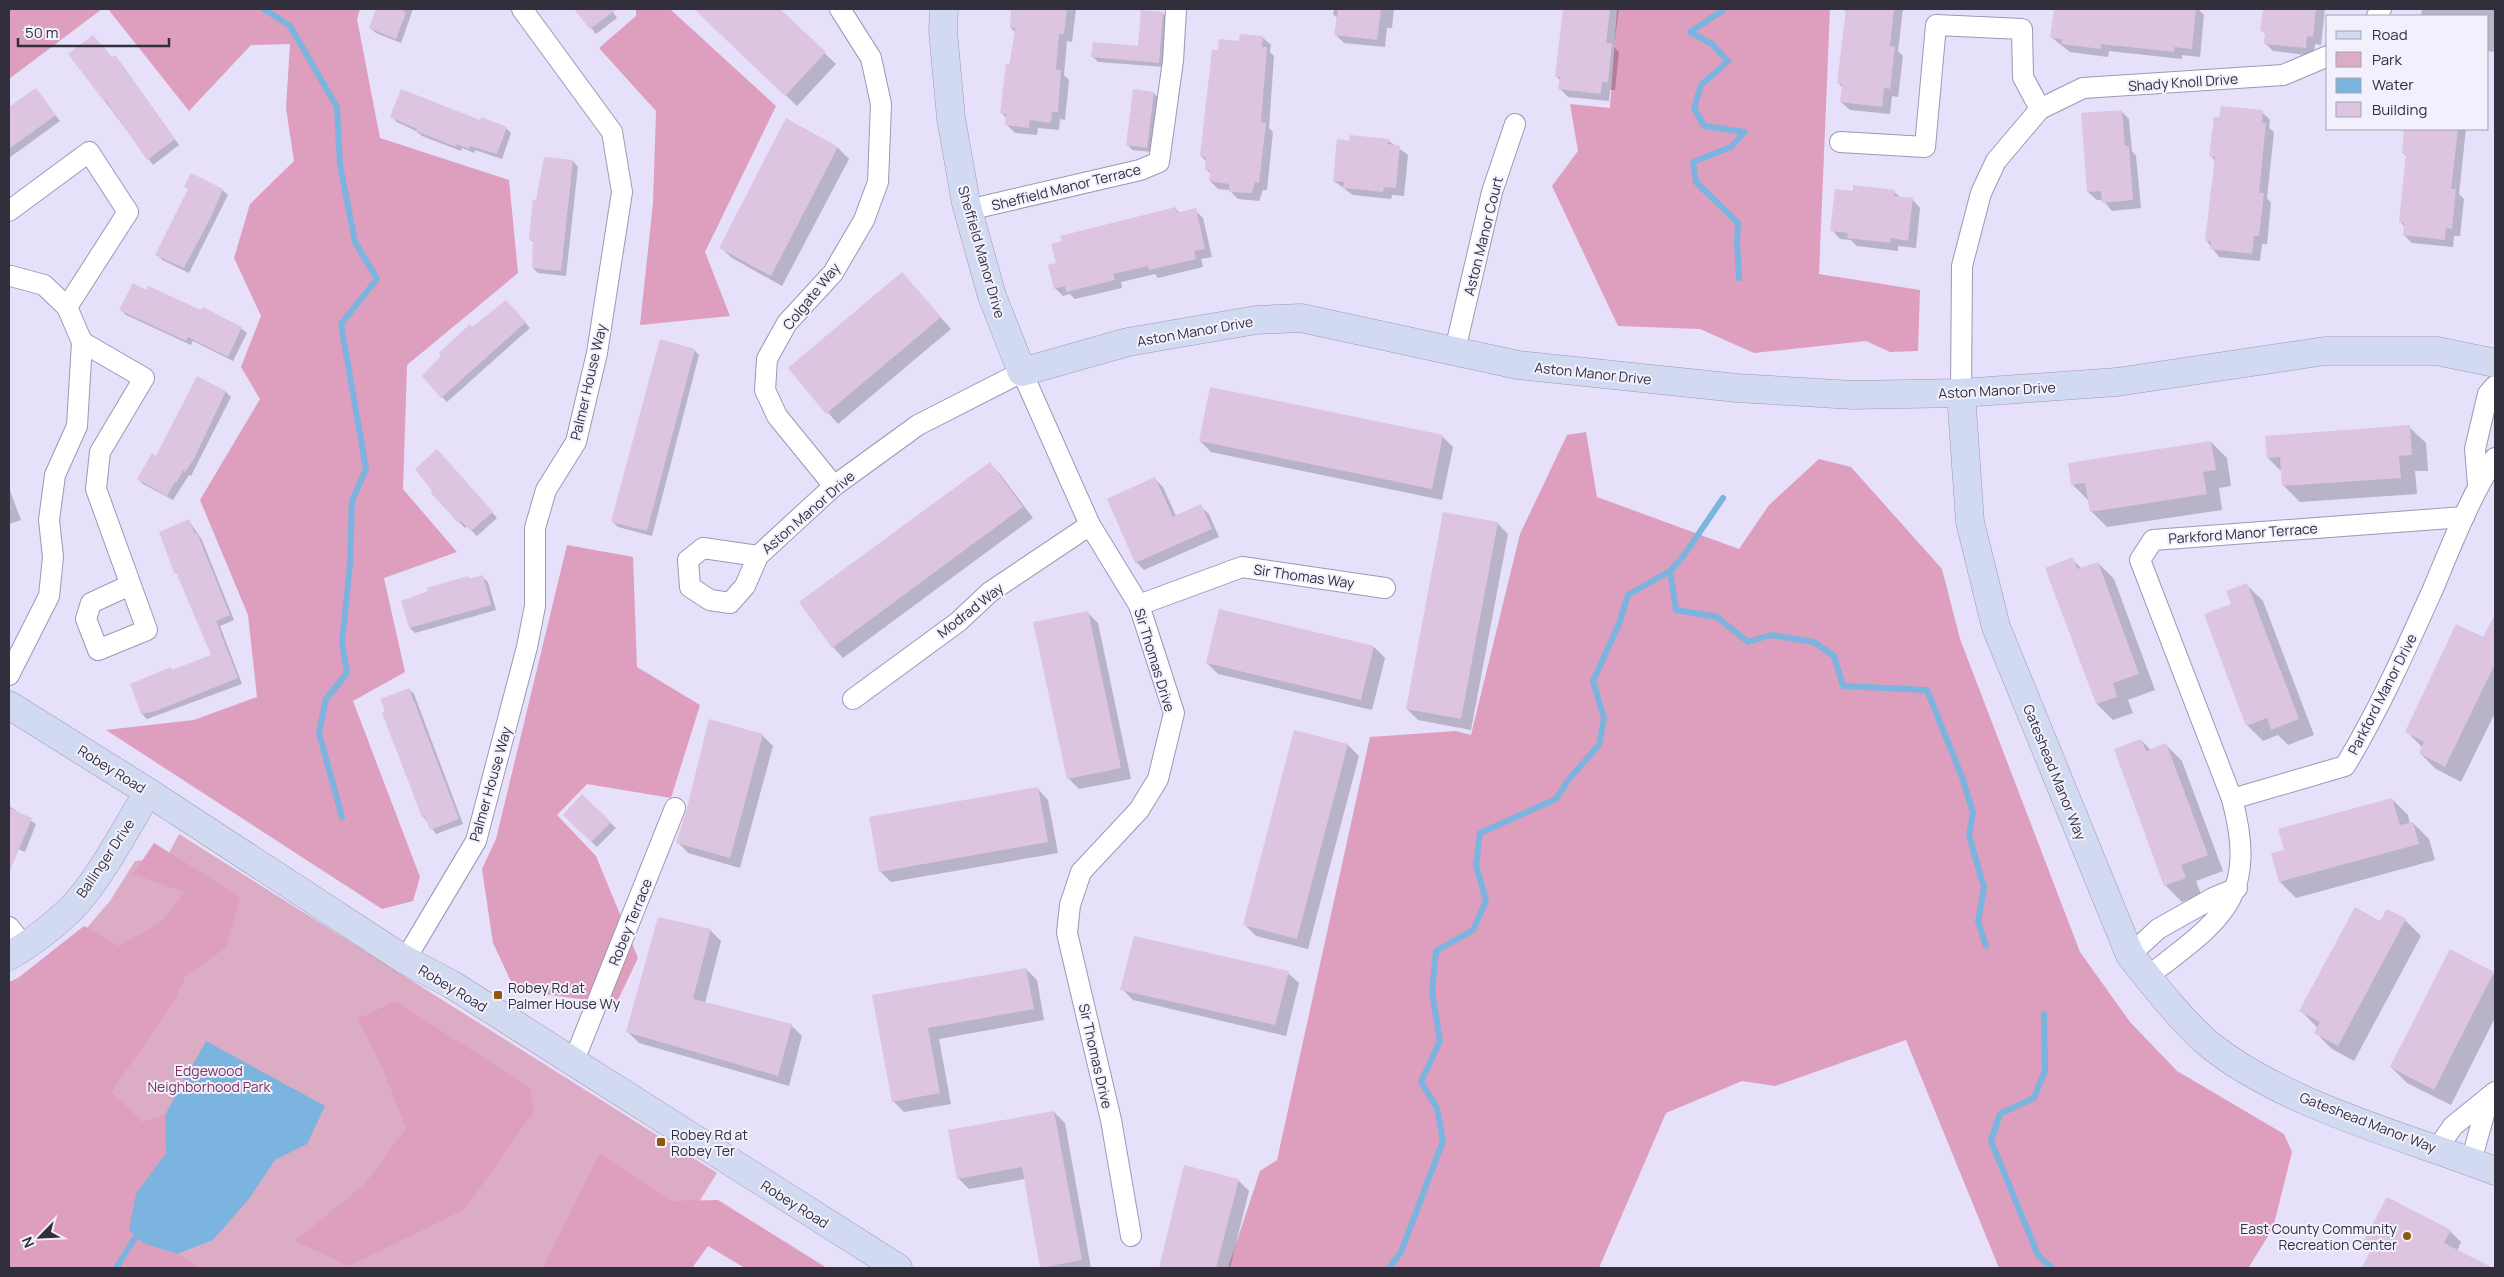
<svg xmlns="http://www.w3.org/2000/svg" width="2504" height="1277" viewBox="0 0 2504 1277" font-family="Manrope,sans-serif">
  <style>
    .green { fill: #dbacc3 }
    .forest { fill: #de9ebd }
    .water { fill: #7ab4df }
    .shadow { fill: #0003 }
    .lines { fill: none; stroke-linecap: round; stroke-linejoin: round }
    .stream { stroke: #7ab4df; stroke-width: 6 }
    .building { fill: #ddc4e0 }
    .street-casing { stroke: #9e97b6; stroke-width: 22 }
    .secondary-casing { stroke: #9e97b6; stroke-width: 29 }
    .street { stroke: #fff; stroke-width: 20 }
    .secondary { stroke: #d2daf2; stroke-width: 28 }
    .poi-dot { fill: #8f590c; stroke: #f2f0fd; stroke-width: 2 }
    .labels { text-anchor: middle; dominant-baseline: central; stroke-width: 4; stroke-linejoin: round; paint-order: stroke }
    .street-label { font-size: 14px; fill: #322f3c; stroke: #f2f0fd }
    .poi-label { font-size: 14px; fill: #322f3c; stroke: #f2f0fd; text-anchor: start }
    .park-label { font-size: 14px; fill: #7d315c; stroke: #f2f0fd }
  </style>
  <rect width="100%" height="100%" fill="#e6e0fb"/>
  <polygon class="green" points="179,834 717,1173 658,1268 9,1268 9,988 85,930 110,901 135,861 167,857"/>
  <g class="forest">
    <polygon points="9,9 102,9 9,79"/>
    <polygon points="108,9 360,9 357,19 380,138 509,180 518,273 407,365 403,489 457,552 384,578 405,672 353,701 420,877 413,901 382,909 106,730 194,720 257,697 248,615 200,500 260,399 241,367 261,316 234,258 250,204 294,161 286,108 290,44 251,45 189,111"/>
    <polygon points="636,9 670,9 776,106 705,252 730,316 640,325 653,203 656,111 599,48 636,16"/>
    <polygon points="1617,9 1830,9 1819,274 1920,290 1918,351 1890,352 1866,341 1754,353 1700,329 1618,326 1552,186 1578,151 1570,104 1610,108"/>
    <polygon points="1586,432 1597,497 1739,549 1769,505 1819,459 1851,467 1942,569 1960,639 2080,952 2130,1022 2177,1071 2284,1134 2292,1152 2273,1228 2249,1267 1999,1268 1906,1040 1775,1086 1742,1081 1666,1113 1599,1268 1228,1268 1260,1171 1277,1160 1370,737 1456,731 1471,735 1520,534 1567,435"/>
    <polygon points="567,545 633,557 637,667 700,705 671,798 587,784 557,815 596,856 638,958 616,1004 515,990 493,943 482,869 496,839"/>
    <polygon points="154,843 240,897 226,947 185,977 174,1002 111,1092 142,1122 165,1115 166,1153 136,1194 177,1254 200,1268 9,1268 9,982 18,978 84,926 119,946 160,923 185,892 133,874"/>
    <polygon points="395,1001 530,1088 534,1111 465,1209 349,1266 295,1241 365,1184 406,1128 382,1067 358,1019"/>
    <polygon points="600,1153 672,1201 718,1200 827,1268 745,1268 708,1246 692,1268 543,1268"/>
  </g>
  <polygon class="water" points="206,1041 325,1106 307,1144 275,1160 248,1200 213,1240 177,1254 143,1243 129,1230 136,1194 166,1153 165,1115"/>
  <g class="shadow">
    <polygon points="377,9 413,9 401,43 376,33 370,28"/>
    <polygon points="576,9 611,9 617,18 596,34"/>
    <polygon points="695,9 778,9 836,64 797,106"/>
    <polygon points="1013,9 1076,9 1072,42 1067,41 1064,75 1069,80 1065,120 1060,119 1059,130 1038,128 1037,135 1015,133 1007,125 1007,119 1002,113 1015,32 1011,28"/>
    <polygon points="1334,9 1394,9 1392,28 1387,28 1385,47 1344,43 1336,35 1338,19 1333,14"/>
    <polygon points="1565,9 1619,9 1614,47 1619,52 1615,90 1610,90 1609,101 1568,97 1560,89 1561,81 1556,76"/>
    <polygon points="1843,9 1903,9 1898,51 1903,56 1898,97 1892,96 1890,114 1850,110 1841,102 1843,88 1839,84 1847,13"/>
    <polygon points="2055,9 2198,9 2204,15 2200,57 2182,55 2182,59 2109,51 2108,57 2070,52 2051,37"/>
    <polygon points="2264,9 2325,9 2321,45 2315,44 2314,56 2273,51 2265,43 2266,35 2262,30"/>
    <polygon points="2422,9 2495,9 2495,52 2488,51 2488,16 2421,16"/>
    <polygon points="1162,13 1168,18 1164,67 1098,62 1093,57 1139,47"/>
    <polygon points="1262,37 1271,45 1270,52 1274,56 1269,128 1273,132 1267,190 1263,190 1259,201 1238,199 1229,190 1218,189 1210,181 1211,174 1206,169 1207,162 1201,156 1219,52 1241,42"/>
    <polygon points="113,59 120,62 179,145 153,165 104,100"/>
    <polygon points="35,90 60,121 9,158 9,109"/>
    <polygon points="1154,93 1159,99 1152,152 1132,150 1127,144"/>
    <polygon points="2121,111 2129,119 2132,151 2136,156 2141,208 2112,211 2103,200 2097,200 2088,192"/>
    <polygon points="2262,112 2270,120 2269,128 2274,132 2267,198 2271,203 2267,244 2262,244 2260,261 2219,257 2206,240 2215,161 2211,156"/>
    <polygon points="392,117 481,121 506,128 511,133 502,159 475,150 474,153 462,148 461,151 422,136 416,131 397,122"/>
    <polygon points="787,120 838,148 849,159 782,286 732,258 721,248"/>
    <polygon points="2405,129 2466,129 2459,194 2464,199 2460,236 2454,236 2453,247 2412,243 2404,235 2405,227 2400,222 2407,157 2403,153"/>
    <polygon points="1389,141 1408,155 1404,196 1392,195 1391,199 1353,195 1334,181"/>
    <polygon points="573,161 578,167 566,276 538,273 533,268 534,243 530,239 537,201"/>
    <polygon points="222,190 228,195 189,273 162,260 157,254"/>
    <polygon points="1854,192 1894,192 1901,198 1912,199 1920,208 1916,248 1898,246 1898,251 1857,246 1851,240 1840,239 1832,230"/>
    <polygon points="1175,208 1180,213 1195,210 1203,218 1212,257 1201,259 1203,267 1158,278 1155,274 1121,282 1122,288 1075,299 1070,294 1063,296 1055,288"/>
    <polygon points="902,273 951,329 838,424 790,369"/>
    <polygon points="147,291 241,328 247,333 233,361 193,341 191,345 126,315 121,310"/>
    <polygon points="506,301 530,328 447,402 442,397 472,328"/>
    <polygon points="694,350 699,355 652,536 618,527 613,522"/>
    <polygon points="197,378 226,392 231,397 191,476 189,475 173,500 143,484 138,479 157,457"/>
    <polygon points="2409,427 2426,443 2428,471 2415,471 2417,494 2300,502 2284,486 2283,473 2268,458"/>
    <polygon points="1442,436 1453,447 1442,500 1211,452 1200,441"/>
    <polygon points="2211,442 2227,458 2231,486 2219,488 2222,510 2107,527 2091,511 2089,501 2072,484"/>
    <polygon points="442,456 497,518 477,536 467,526 465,528 460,523"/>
    <polygon points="989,463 1000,474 1033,518 843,658 833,647"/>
    <polygon points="1155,479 1163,487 1176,516 1200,506 1209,514 1219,537 1144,570 1136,562"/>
    <polygon points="9,488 21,520 9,524"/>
    <polygon points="189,521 202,540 234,620 220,626 242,684 147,719 142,714 172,671 213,656 179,576 175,572"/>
    <polygon points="1497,523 1508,534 1471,730 1418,720 1407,709"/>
    <polygon points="2072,559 2082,569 2098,563 2114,579 2155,690 2128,700 2133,713 2113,720 2097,704"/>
    <polygon points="468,577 471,580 482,577 488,582 496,610 415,633 410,628"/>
    <polygon points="2247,585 2263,601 2314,735 2288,745 2278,735 2263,741 2247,725 2232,605"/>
    <polygon points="1220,611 1374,647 1385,658 1372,710 1218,674 1207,663"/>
    <polygon points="1087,612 1098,623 1131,779 1079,789 1068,778"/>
    <polygon points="2490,627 2495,630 2495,713 2461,782 2436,769 2420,753 2423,748 2407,732 2483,639"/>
    <polygon points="409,689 414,694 463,824 436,834 423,816"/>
    <polygon points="762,735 773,746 740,868 688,853 678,842"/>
    <polygon points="2141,740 2151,750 2166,745 2182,761 2223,871 2196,881 2201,894 2182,902 2165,885"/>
    <polygon points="1348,745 1359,756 1308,949 1256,936 1245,925"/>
    <polygon points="1038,789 1048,800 1058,853 891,882 880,871"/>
    <polygon points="582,796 616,828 597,847 564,815"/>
    <polygon points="2392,799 2408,815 2410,824 2413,823 2429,839 2435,860 2296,898 2280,882 2285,851"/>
    <polygon points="9,806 36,824 25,852 9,845"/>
    <polygon points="2405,920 2421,936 2354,1061 2332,1049 2316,1033 2317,1027 2301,1011 2381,923"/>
    <polygon points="710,930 721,941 705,1003 791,1025 802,1036 789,1086 639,1043 628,1032"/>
    <polygon points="2450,951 2495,975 2495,1018 2451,1105 2407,1083 2391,1067"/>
    <polygon points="1026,969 1037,980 1044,1020 939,1039 951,1104 904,1112 893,1101 874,996"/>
    <polygon points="1288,973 1299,983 1286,1036 1133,1000 1122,989"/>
    <polygon points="1054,1112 1065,1123 1091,1268 1041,1267 1025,1179 969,1189 958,1178"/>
    <polygon points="1185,1166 1238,1180 1249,1191 1230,1268 1160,1268"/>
    <polygon points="2450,1231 2461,1242 2457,1251 2486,1268 2369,1268 2366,1263 2372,1250 2365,1242"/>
  </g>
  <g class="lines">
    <g class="stream">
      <polyline points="264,9 290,26 337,107 340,165 355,242 377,279 341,324 366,469 352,501 350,565 342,642 347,673 326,699 319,733 342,817"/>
      <polyline points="1721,9 1722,11 1690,32 1712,44 1728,61 1701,85 1694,108 1704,126 1745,132 1731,147 1693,162 1696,182 1738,223 1737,243 1739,278"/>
      <polyline points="1670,571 1676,610 1717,617 1748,642 1771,635 1814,642 1834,656 1843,686 1927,690 1962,777 1973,813 1969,835 1984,888 1978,922 1986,946"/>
      <polyline points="2044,1014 2045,1071 2034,1098 2000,1114 1991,1141 2038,1255 2052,1268"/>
      <polyline points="116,1268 136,1236"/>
      <polyline points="1389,1268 1401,1252 1443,1141 1437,1108 1421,1082 1440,1041 1432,992 1436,951 1473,930 1486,901 1476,865 1480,833 1556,799 1569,779 1599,745 1604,718 1593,681 1619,624 1628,595 1670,571 1682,558 1723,498"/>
    </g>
  </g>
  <g class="building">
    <polygon points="376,9 404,9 403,12 406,13 396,39 369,28"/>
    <polygon points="574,9 617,9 590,29"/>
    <polygon points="694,9 780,9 826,52 785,96"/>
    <polygon points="1011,9 1067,9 1064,34 1059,34 1056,70 1061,70 1058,112 1052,112 1051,123 1030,120 1029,128 1005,125 1006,114 1000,113 1006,64 1010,64 1015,28 1010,28"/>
    <polygon points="1338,9 1381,9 1377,40 1334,35"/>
    <polygon points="1563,9 1610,9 1606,43 1612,43 1608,82 1602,82 1601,94 1558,89 1560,77 1555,77"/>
    <polygon points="1846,9 1894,9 1890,46 1895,47 1890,89 1884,88 1882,107 1840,102 1842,84 1837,84"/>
    <polygon points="2054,9 2196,9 2192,49 2174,47 2174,52 2101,44 2101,49 2061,44 2062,39 2050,38"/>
    <polygon points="2263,9 2316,9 2313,37 2307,36 2306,48 2264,44 2265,31 2260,31"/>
    <polygon points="1141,10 1163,12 1159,63 1091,57 1093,42 1138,46"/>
    <polygon points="1240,34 1263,36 1262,47 1267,47 1261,122 1266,123 1259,183 1255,182 1252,193 1229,192 1229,184 1209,181 1210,170 1205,169 1206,157 1200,156 1212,50 1218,50 1219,39 1239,41"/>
    <polygon points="93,35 112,57 115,55 175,139 147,160 105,99 104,101 68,54"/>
    <polygon points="36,88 56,115 9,149 9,107"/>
    <polygon points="401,89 480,120 481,117 507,127 497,154 470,146 469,149 457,144 456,147 416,131 417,129 390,117"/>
    <polygon points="1133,89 1154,92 1147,148 1126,145"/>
    <polygon points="2221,106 2263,110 2262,123 2266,123 2259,193 2264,193 2259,236 2254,236 2252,254 2210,249 2211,241 2205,241 2215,157 2209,156 2214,117 2219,117"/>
    <polygon points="2122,110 2125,146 2129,146 2133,200 2102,203 2101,191 2087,192 2081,113"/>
    <polygon points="786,118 838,147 771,276 719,248"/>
    <polygon points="2404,129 2458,129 2451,189 2456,189 2452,229 2446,228 2445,240 2403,235 2404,223 2399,223 2406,154 2402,153"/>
    <polygon points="1350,135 1389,139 1388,144 1400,146 1396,188 1384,187 1383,192 1343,188 1344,182 1333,181 1337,139 1349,141"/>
    <polygon points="544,157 573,160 561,271 532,268 533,240 529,240 533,199 536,200"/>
    <polygon points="191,173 223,189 211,217 184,268 155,255 188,189 184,187"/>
    <polygon points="1853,185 1895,190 1894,196 1913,198 1908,241 1890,238 1890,243 1847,238 1848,233 1830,231 1835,189 1853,191"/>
    <polygon points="1176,207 1177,213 1196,208 1205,249 1194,251 1196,259 1149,270 1148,266 1113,274 1115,280 1066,292 1065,286 1054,289 1048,265 1056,263 1051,244 1062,241 1060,236"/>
    <polygon points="902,272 941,317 826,414 788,368"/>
    <polygon points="133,283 146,290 148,286 201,310 203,307 242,327 228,357 188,337 186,341 119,310"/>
    <polygon points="506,300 526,322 441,398 422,376 441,356 439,353 470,324 472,327"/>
    <polygon points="660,339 695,349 647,531 611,522"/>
    <polygon points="197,376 226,391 194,459 185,472 183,470 177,482 175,482 167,496 137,479 152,453 156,456"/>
    <polygon points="1210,387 1443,435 1432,489 1199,441"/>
    <polygon points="2410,425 2412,455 2399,456 2401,478 2282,486 2280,457 2267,458 2265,436"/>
    <polygon points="2211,441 2216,470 2203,472 2207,494 2090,512 2085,483 2071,485 2068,463"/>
    <polygon points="437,449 493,512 471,531 461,521 459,524 431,493 432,491 415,469"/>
    <polygon points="990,462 1023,507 832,648 799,602"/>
    <polygon points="1155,477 1173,517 1201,504 1212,529 1135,563 1107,499"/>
    <polygon points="1443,512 1498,522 1461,719 1406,709"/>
    <polygon points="189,519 195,534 197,533 230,615 216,621 238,678 156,711 141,714 130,684 171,667 172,670 211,655 176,572 174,573 159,532"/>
    <polygon points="2073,557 2077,569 2098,562 2139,674 2113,683 2117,697 2096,704 2045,568"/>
    <polygon points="483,575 491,605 409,628 401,601 428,591 427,588 468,576 469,579"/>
    <polygon points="2247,583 2299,719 2271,730 2267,718 2246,726 2204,614 2231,604 2226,591"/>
    <polygon points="1219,609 1374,646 1361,700 1206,663"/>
    <polygon points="1088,611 1121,768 1067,779 1033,622"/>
    <polygon points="2495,614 2495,664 2445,767 2419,753 2424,742 2405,732 2456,624 2483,637"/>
    <polygon points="409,688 459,819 430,830 425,816 422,817 382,713 385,711 380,699"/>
    <polygon points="709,719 763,734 730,858 676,843 686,812"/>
    <polygon points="1294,730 1348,744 1297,939 1243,925"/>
    <polygon points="2141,739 2146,751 2166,743 2208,855 2181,865 2186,878 2164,886 2114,749"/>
    <polygon points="1038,787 1048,842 879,872 869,817"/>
    <polygon points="582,794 611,822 591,842 563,815"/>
    <polygon points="2392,798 2400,825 2413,822 2419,844 2279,882 2271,853 2284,850 2278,829"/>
    <polygon points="9,808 32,818 9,873"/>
    <polygon points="2355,907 2380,921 2387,909 2406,919 2338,1046 2314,1033 2320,1022 2299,1011"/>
    <polygon points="658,917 711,929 693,999 792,1024 778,1076 626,1032"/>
    <polygon points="1134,936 1289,971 1275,1025 1120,990"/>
    <polygon points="2450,949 2494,972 2434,1090 2390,1067"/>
    <polygon points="1026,968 1034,1009 928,1028 940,1093 892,1102 872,995"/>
    <polygon points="1054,1111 1082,1260 1040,1268 1022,1167 957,1179 948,1130"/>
    <polygon points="1184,1165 1239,1179 1216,1268 1159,1268"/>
    <polygon points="2387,1197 2451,1230 2444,1243 2493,1268 2362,1268 2372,1247 2363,1242"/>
  </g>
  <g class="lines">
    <defs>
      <g id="street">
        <polyline points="2377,16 2381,9"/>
        <polyline points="1840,142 1925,147 1936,25 2022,29 2023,77 2040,109"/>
        <polyline points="968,210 1140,170 1159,162 1173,61 1176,9"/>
        <polyline points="9,211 89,152 128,212 67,307"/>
        <polyline points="82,342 144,378 100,452 96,489 147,630 98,650 86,619 91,603 130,585"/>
        <polyline points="1455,350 1492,192 1515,124"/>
        <polyline points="1961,393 1962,266 1981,193 1996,161 2040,109 2083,88 2283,75 2328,56"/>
        <polyline points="2478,485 2475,449 2488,394 2495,386"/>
        <polyline points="834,486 777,416 765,390 767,359 787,323 833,273 864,220 878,182 881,104 871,58 840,9"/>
        <polyline points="758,556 745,586 730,603 710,600 690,587 688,560 703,548 758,556 834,486 918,425 1022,372 1090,525 1139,605 1174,713 1158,779 1139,810 1081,872 1070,905 1067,933 1111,1120 1131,1236"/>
        <polyline points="1139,605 1242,567 1385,588"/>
        <polyline points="9,675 49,596 53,557 49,520 55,475 77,426 82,342 67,307 44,285 11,276"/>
        <polyline points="853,699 958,622 990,592 1090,525"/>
        <path d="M2232 799 2345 766C2379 710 2406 649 2433 589 2452 544 2469 499 2495 458"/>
        <polyline points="9,927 25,947"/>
        <polyline points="2130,955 2158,929 2213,898 2237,888"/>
        <polyline points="405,960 476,841 527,647 535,606 535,528 546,490 576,442 597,353 622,192 612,132 522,9"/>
        <path d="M2147 977C2220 920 2259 900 2232 799L2140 560 2153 540 2464 517"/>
        <polyline points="573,1063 675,808"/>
        <polyline points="2437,1149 2453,1126 2495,1092"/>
        <polyline points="2471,1161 2489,1097"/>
      </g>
      <g id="secondary">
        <polyline points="944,9 943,31 951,118 966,203 992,296 1022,372 1128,342 1256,320 1301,318 1518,365 1737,388 1853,395 1961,393 2117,382 2325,351 2437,351 2495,363"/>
        <path d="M1961 393 1970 522 1996 627 2130 955C2153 984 2183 1023 2211 1046 2287 1106 2405 1136 2495 1171"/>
        <polyline points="9,705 148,792 405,960 451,984 898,1268"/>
        <path d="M9 956C30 944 52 927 70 910 99 881 126 828 148 792"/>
      </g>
    </defs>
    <use href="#street" class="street-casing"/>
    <use href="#secondary" class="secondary-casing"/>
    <use href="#street" class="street"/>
    <use href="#secondary" class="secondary"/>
  </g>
  <g class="poi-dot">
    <rect x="493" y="990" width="10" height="10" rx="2.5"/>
    <rect x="656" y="1137" width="10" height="10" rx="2.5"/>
    <circle cx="2407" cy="1236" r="5"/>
  </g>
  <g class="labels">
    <g class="street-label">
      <text transform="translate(2183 82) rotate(-4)">Shady Knoll Drive</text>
      <text transform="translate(1066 187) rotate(-14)">Sheffield Manor Terrace</text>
      <text transform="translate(1483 236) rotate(-76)">Aston Manor Court</text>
      <text transform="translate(982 252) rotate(74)">Sheffield Manor Drive</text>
      <text transform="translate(811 296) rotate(-51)">Colgate Way</text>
      <text transform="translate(1195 331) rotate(-10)">Aston Manor Drive</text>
      <text transform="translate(1593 373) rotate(6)">Aston Manor Drive</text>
      <text transform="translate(588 382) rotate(-77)">Palmer House Way</text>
      <text transform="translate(1997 390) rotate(-3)">Aston Manor Drive</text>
      <text transform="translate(808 512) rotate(-41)">Aston Manor Drive</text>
      <text transform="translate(2243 533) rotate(-4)">Parkford Manor Terrace</text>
      <text transform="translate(1304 576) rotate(8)">Sir Thomas Way</text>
      <text transform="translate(970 610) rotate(-38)">Modrad Way</text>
      <text transform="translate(1155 660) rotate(73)">Sir Thomas Drive</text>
      <text transform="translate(2382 694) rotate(-63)">Parkford Manor Drive</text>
      <text transform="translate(112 769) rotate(32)">Robey Road</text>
      <text transform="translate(2055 772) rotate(68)">Gateshead Manor Way</text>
      <text transform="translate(490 784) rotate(-74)">Palmer House Way</text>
      <text transform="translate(105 858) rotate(-56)">Ballinger Drive</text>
      <text transform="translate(630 922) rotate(-68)">Robey Terrace</text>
      <text transform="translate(453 988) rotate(31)">Robey Road</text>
      <text transform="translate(1096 1056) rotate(77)">Sir Thomas Drive</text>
      <text transform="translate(2368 1122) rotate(21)">Gateshead Manor Way</text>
      <text transform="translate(795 1204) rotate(32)">Robey Road</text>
    </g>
    <g class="poi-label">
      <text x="508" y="987">Robey Rd at<tspan x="508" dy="16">Palmer House Wy</tspan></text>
      <text x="671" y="1134">Robey Rd at<tspan x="671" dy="16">Robey Ter</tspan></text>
      <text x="2397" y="1228" text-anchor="end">East County Community<tspan x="2397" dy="16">Recreation Center</tspan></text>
    </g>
    <g class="park-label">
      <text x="209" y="1070">Edgewood<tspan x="209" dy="16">Neighborhood Park</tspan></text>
    </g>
  </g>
  <rect width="2504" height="1277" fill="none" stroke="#322f3c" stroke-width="20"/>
  <rect x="2326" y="15" width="162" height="115" fill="#f2f0fd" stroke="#a5a3b0"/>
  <rect x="2336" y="31" width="25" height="8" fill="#d2daf2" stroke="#a5a3b0"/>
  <text x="2372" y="40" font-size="15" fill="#322f3c">Road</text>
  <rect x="2336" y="52" width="25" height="15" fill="#dbacc3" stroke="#a5a3b0"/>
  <text x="2372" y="65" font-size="15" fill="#322f3c">Park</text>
  <rect x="2336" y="78" width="25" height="15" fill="#7ab4df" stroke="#a5a3b0"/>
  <text x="2372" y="90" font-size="15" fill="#322f3c">Water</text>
  <rect x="2336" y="102" width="25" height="15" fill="#ddc4e0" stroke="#a5a3b0"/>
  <text x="2372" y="115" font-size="15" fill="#322f3c">Building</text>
  <g transform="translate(40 1237) rotate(246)" stroke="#f2f0fd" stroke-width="4" paint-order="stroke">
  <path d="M0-4L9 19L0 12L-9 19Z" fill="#322f3c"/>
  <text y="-8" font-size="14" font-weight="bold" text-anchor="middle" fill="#322f3c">N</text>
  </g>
  <path d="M18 38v8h151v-8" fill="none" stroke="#322f3c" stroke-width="2.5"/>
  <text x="25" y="38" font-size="15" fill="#322f3c" stroke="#f2f0fd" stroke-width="4" paint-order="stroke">50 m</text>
</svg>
